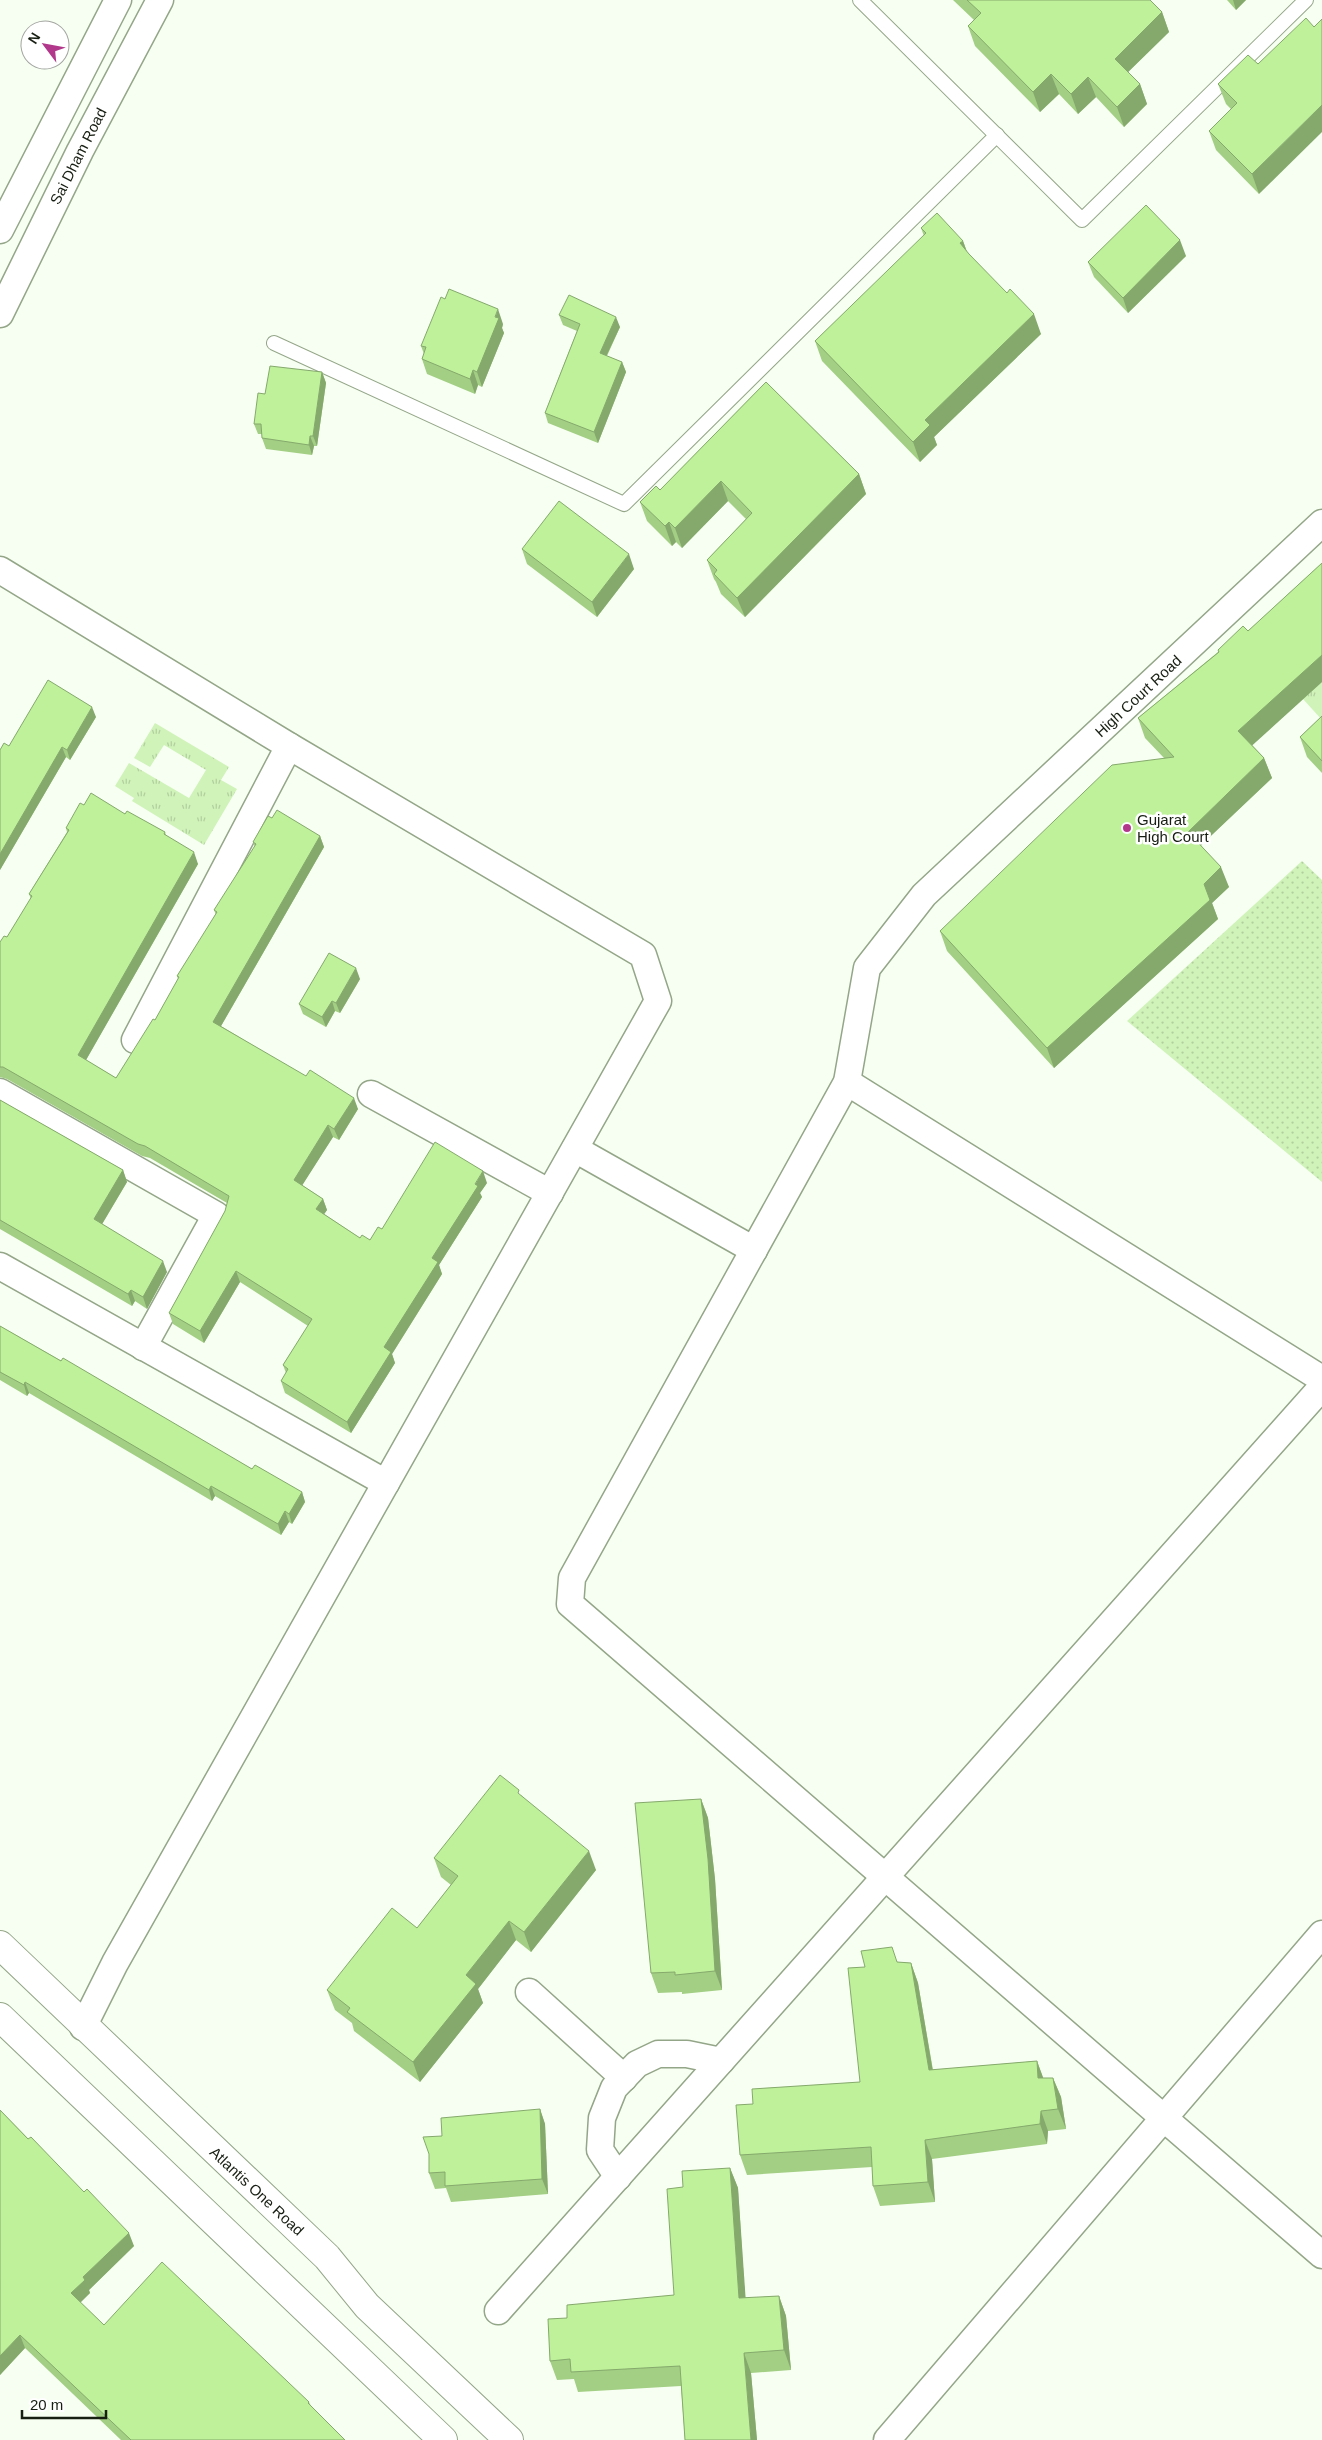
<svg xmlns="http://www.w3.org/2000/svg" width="1322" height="2440" viewBox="0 0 1322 2440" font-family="Helvetica,sans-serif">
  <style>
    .grass { fill: url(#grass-tufts) }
    .garden { fill: url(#garden-dots) }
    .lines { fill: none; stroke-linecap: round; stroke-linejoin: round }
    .service-casing { stroke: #94a688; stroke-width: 16 }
    .minor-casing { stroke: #94a688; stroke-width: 29 }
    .tertiary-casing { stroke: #94a688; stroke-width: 30 }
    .service { stroke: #fff; stroke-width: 14 }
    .minor { stroke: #fff; stroke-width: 26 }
    .tertiary { stroke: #fff; stroke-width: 28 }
    .wall { fill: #a3cf84 }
    .shaded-wall { fill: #85a96c }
    .building { fill: #bef19a; stroke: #85a96c }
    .poi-dot { fill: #b2388b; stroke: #fff; stroke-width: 2 }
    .labels { text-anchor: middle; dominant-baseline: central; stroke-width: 5; stroke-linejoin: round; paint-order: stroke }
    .street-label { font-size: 15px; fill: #171e12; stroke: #fff }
    .poi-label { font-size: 15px; fill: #171e12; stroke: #fff; text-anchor: start }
  </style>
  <defs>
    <pattern id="grass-tufts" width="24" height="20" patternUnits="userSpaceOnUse" patternTransform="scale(1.25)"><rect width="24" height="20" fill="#d0f3b9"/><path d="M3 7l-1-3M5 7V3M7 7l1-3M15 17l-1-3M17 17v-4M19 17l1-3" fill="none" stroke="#b2d09e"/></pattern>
    <pattern id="garden-dots" width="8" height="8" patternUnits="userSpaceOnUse" patternTransform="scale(1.25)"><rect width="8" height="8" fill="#d0f3b9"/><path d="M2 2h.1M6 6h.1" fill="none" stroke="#b2d09e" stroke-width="1.8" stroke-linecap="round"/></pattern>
  </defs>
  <rect width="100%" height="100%" fill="#f7fff2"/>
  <g class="grass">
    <polygon points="1322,682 1322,720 1303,699"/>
    <polygon points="155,723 229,767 221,780 237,789 204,845 132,801 134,798 115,786 129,763 189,798 206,770 164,745 150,767 134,758"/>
  </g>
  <polygon class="garden" points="1302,861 1322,880 1322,1182 1127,1021"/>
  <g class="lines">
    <defs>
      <g id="service">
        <polyline points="860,0 1082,220 1306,0"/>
        <polyline points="274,343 624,504 997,135"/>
      </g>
      <g id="minor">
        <polyline points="0,230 118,0"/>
        <polyline points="0,314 80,151 160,0"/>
        <polyline points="1322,523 924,895 867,968 847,1082 572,1578 570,1604 1322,2255"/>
        <polyline points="0,570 289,746 643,955 658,1001 115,1963 83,2027"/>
        <polyline points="135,1040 289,746"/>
        <polyline points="847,1082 1322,1379"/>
        <polyline points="0,1092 216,1215 143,1347"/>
        <polyline points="371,1094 550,1193"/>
        <polyline points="575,1149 754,1250"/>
        <polyline points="0,1266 386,1483"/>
        <polyline points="529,1992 624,2078"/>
        <polyline points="618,2177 600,2150 602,2118 614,2088 637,2064 658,2054 687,2054 721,2061"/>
        <polyline points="498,2311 1322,1387"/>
        <polyline points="887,2440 1322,1934"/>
      </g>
      <g id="tertiary">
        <polyline points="0,1945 327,2257 367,2306 509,2440"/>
        <polyline points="0,2017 443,2440"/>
      </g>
    </defs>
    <use href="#service" class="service-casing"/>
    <use href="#minor" class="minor-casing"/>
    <use href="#tertiary" class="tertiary-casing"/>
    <use href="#service" class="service"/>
    <use href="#minor" class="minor"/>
    <use href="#tertiary" class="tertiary"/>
  </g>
  <g class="wall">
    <polygon points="953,0 1150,0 1162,12 1169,32 1128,72 1140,84 1147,104 1124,127 1096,97 1078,114 1059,94 1040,112 975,46 968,26 974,20"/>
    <polygon points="1227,0 1246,0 1236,10"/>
    <polygon points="1258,64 1259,194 1216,150 1209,131 1231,109 1226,104 1218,84"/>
    <polygon points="921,228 963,241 967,252 1041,334 934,437 937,445 920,462 822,361 815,341 924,236"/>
    <polygon points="1186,256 1128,313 1094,277 1088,262"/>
    <polygon points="559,315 620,327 607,356 622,362 626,372 598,443 548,423 545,413 577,331 563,325"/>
    <polygon points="503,324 502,328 504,333 482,387 478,385 475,394 427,374 422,359 424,354 421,346"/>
    <polygon points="322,372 326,383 317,446 314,446 312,455 266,449 262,438 262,434 258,434 254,424 265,394"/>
    <polygon points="766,382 859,474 866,494 745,617 721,594 716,582 714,579 707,560 746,519 728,501 682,548 676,542 672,546 647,521 640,502 660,490"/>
    <polygon points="522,549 634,569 597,617 527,564"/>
    <polygon points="1322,563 1322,682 1252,745 1264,758 1272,778 1201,845 1229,887 1212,903 1218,919 1054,1068 947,951 940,931 1164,758 1145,738 1138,718 1218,652 1218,650 1248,631"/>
    <polygon points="1322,716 1322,773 1307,757 1300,737"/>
    <polygon points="96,717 70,760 66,757 0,870 9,746"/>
    <polygon points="84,805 125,814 165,832 166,835 198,864 86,1060 116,1078 155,1020 178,979 177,976 216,915 214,910 255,847 253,842 272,818 320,836 324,847 221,1026 358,1109 339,1140 333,1137 302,1185 323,1199 327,1210 324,1214 360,1238 370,1240 382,1229 487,1183 480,1193 482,1197 439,1265 442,1274 392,1354 395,1363 351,1433 285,1393 281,1381 286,1373 283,1365 308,1326 240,1282 204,1343 173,1324 169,1313 225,1211 227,1203 150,1158 142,1156 7,1079 0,1077 0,942 7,937 31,899 29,894 67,832 66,828"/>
    <polygon points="360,979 340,1013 335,1011 326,1027 303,1014 299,1004"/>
    <polygon points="0,1100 123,1170 127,1182 102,1224 167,1272 147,1309 135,1301 132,1306 0,1229"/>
    <polygon points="0,1326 252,1469 302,1492 305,1502 292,1524 289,1522 281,1535 215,1496 212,1501 29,1393 27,1396 0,1380"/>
    <polygon points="521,1795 596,1870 531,1952 516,1940 478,1989 483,2003 420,2082 354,2031 352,2023 335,2010 327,1990 417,1928 451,1885 441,1877 434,1858"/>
    <polygon points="701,1799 708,1818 715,1879 722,1990 682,1994 682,1992 658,1993 651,1973"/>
    <polygon points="897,1962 911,1963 918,1983 933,2070 1037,2061 1043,2078 1053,2078 1061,2097 1066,2129 1048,2131 1047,2144 932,2159 935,2202 880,2206 873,2186 872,2167 747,2175 740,2155 860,2082 865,1967"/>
    <polygon points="540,2109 545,2124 548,2194 451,2202 446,2188 435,2189 429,2173 429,2154 442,2136"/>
    <polygon points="0,2110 134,2246 89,2290 90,2293 80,2302 104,2325 309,2402 311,2406 345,2440 121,2440 25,2348 0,2375"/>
    <polygon points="730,2168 738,2188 745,2298 779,2296 786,2316 791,2370 751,2373 757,2440 685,2440 681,2386 578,2392 574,2379 557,2380 550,2361 567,2318 674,2295 683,2187"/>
  </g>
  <g class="shaded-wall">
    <polygon points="1233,0 1246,0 1236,10"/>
    <polygon points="1162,12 1169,32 1122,78 1115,59"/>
    <polygon points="1051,74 1059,94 1040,112 1033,92"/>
    <polygon points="1088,77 1096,97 1078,114 1071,94"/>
    <polygon points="1140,84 1147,104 1124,127 1117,107"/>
    <polygon points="1322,105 1322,132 1259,194 1252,174"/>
    <polygon points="1180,240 1186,256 1128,313 1123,298"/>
    <polygon points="963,241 970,260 960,243"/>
    <polygon points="498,309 503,324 502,328 504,333 482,387 477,372"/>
    <polygon points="1034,314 1041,334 934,437 937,445 920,462 913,442 925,420"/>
    <polygon points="616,317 620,327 603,363 600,353"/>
    <polygon points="622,362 626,372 598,443 594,432"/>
    <polygon points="473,370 478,385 475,394 470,379"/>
    <polygon points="322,372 326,383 317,446 313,436"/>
    <polygon points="310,436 314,446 312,455 309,445"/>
    <polygon points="859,474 866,494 745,617 737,598"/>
    <polygon points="721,481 728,501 682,548 675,528"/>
    <polygon points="669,522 676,542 672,546 665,526"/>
    <polygon points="629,554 634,569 597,617 592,602"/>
    <polygon points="1322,655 1322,682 1246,751 1238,731"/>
    <polygon points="92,707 96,717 70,760 67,750"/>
    <polygon points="62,747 66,757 0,870 0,854"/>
    <polygon points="1264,758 1272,778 1195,851 1188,832"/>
    <polygon points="320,836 324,847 217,1033 213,1022"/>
    <polygon points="194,852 198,864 82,1067 78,1055"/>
    <polygon points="1221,867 1229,887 1212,903 1218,919 1054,1068 1047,1048 1204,884"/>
    <polygon points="356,968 360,979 340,1013 336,1003"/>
    <polygon points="332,1001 335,1011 326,1027 322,1017"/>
    <polygon points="354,1098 358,1109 339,1140 334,1129"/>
    <polygon points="328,1125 333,1137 298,1192 294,1180"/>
    <polygon points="123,1170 127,1182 98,1231 94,1219"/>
    <polygon points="483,1171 487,1183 480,1193 482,1197 439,1265 442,1274 392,1354 395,1363 351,1433 347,1422 384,1347 432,1258"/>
    <polygon points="323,1199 327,1210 320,1220 316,1209"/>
    <polygon points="163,1261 167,1272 147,1309 143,1297"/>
    <polygon points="236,1271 240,1282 204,1343 200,1331"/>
    <polygon points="131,1290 135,1301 132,1306 128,1294"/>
    <polygon points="25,1382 29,1393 27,1396 24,1385"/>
    <polygon points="211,1486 215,1496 212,1501 209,1490"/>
    <polygon points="302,1492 305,1502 292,1524 289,1514"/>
    <polygon points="285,1511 289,1522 281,1535 278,1524"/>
    <polygon points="701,1799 708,1818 715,1879 722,1990 715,1971"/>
    <polygon points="589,1851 596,1870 531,1952 524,1932"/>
    <polygon points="509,1921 516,1940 478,1989 483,2003 420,2082 413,2062 466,1975"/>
    <polygon points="911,1963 918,1983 936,2090 929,2070"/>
    <polygon points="1037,2061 1044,2080 1038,2078"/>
    <polygon points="1053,2078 1061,2097 1066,2129 1058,2109"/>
    <polygon points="540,2109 545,2124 548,2194 542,2179"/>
    <polygon points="1041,2111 1048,2131 1047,2144 1040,2124"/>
    <polygon points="925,2140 932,2159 935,2202 928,2182"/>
    <polygon points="730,2168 738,2188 747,2318 739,2298"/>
    <polygon points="129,2233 134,2246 89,2290 90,2293 76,2307 71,2293 83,2277"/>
    <polygon points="779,2296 786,2316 791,2370 784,2350"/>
    <polygon points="20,2335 25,2348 0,2375 0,2356"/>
    <polygon points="744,2353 751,2373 757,2440 751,2440"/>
  </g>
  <g class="building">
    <polygon points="967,0 1150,0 1162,12 1115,59 1140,84 1117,107 1088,77 1071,94 1051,74 1033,92 968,26 981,13"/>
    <polygon points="1306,18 1314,27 1322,19 1322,105 1252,174 1209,131 1237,103 1218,84 1248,55 1258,64"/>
    <polygon points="1146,205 1180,240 1123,298 1088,262"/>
    <polygon points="937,213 963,241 960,243 969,254 1007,293 1010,289 1034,314 925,420 930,425 913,442 815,341 926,233 921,228"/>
    <polygon points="449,289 498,309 495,317 499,318 477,372 473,370 470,379 422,359 426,347 421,346 441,297 445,299"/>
    <polygon points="569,295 616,317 600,353 622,362 594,432 545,413 580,324 559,315"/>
    <polygon points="270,366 322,372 313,436 310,436 309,445 262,438 261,424 254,424 258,393 265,394"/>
    <polygon points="766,382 859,474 737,598 714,574 717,570 707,560 752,513 721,481 675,528 669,522 665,526 640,502 656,486 660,490"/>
    <polygon points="559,501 629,554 592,602 522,549"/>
    <polygon points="1322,563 1322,655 1238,731 1264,758 1188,832 1221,867 1204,884 1210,900 1047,1048 940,931 1112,765 1174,757 1138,718 1219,652 1218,650 1243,626 1248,631"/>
    <polygon points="48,680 92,707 67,750 62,747 0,854 0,750 4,743 9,746"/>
    <polygon points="1322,716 1322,761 1300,737"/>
    <polygon points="91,793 125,814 127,811 165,832 164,834 194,852 78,1055 116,1078 153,1019 155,1020 179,977 177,976 217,912 214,910 256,844 253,842 268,816 272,818 277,810 320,836 213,1022 306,1076 310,1070 354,1098 334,1129 328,1125 294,1180 323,1199 316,1209 360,1238 362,1235 370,1240 378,1227 382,1229 435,1142 483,1171 475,1184 478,1186 432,1258 438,1262 384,1347 391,1352 347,1422 281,1381 288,1369 283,1365 312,1319 236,1271 200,1331 169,1313 225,1211 229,1196 145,1146 138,1144 3,1067 0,1067 0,942 4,936 7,937 32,896 29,894 69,830 66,828 80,803 84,805"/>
    <polygon points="329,953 356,968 336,1003 332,1001 322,1017 299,1004"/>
    <polygon points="0,1100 123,1170 94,1219 163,1261 143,1297 131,1290 128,1294 0,1220"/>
    <polygon points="0,1326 61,1361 63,1358 252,1469 255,1465 302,1492 289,1514 285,1511 278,1524 211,1486 209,1490 25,1382 24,1385 0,1372"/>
    <polygon points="500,1775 519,1790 518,1793 589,1851 524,1932 509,1921 466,1975 476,1984 413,2062 347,2012 350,2008 327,1990 392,1908 417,1928 458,1876 434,1858"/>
    <polygon points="701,1799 708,1859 715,1971 675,1975 675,1972 651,1973 635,1803"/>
    <polygon points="892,1947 897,1962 911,1963 929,2070 1037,2061 1038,2078 1053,2078 1058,2109 1041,2111 1040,2124 925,2140 928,2182 873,2186 871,2147 740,2155 736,2105 753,2104 752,2089 860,2082 848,1968 865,1967 861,1951"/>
    <polygon points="540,2109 542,2179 445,2186 445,2172 429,2173 429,2154 423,2137 442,2136 441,2118"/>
    <polygon points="0,2110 28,2139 31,2137 84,2192 87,2189 129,2233 83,2277 85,2280 71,2293 104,2325 162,2262 309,2402 308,2403 345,2440 131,2440 20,2335 0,2356"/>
    <polygon points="730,2168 739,2298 779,2296 784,2350 744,2353 751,2440 685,2440 680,2366 571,2372 570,2359 550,2361 548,2319 567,2318 567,2305 674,2295 667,2189 683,2187 682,2171"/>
  </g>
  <circle class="poi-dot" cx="1127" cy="828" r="5"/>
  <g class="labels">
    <g class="street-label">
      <text transform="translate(78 156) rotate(-63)">Sai Dham Road</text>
      <text transform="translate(1138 696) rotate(-43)">High Court Road</text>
      <text transform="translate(257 2191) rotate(43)">Atlantis One Road</text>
    </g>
    <g class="poi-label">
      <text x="1137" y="819">Gujarat<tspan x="1137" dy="17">High Court</tspan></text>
    </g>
  </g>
  <g transform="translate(45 45) rotate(302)"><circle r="24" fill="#ffffff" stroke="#a2a5a0"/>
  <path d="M0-4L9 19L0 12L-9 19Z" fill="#b2388b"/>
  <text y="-8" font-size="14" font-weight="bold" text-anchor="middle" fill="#171e12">N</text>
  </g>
  <path d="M22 2410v8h84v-8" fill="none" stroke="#171e12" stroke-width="2.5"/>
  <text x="30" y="2410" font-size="15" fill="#171e12" stroke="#ffffff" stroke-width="4" paint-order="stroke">20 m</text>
</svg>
